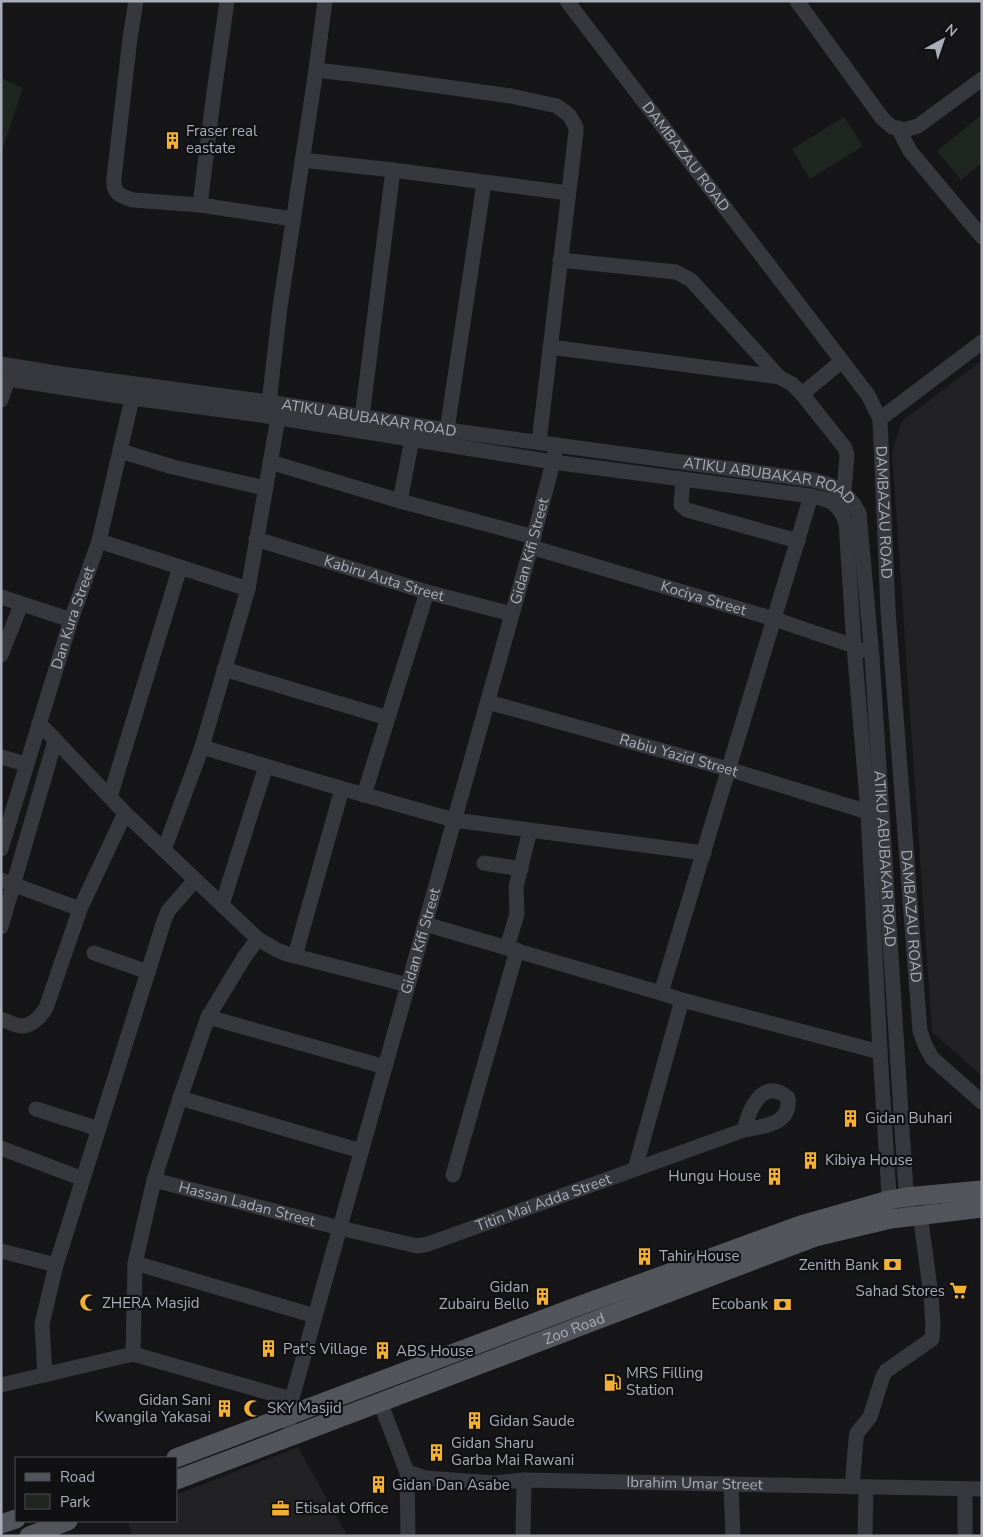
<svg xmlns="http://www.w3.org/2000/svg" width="983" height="1537" viewBox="0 0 983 1537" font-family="'Nunito Sans',sans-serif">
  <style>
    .built { fill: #222225 }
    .green { fill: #1e261f }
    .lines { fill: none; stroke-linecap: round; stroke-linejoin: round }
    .minor { stroke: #37383d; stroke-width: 15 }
    .major { stroke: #53555c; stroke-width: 19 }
    .labels { text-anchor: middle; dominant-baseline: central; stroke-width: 4.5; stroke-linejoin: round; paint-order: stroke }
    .poi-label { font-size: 15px; fill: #a8adb8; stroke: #111113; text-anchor: start }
    .street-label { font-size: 15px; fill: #a8adb8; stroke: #111113 }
  </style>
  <rect width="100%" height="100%" fill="#161618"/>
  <g class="built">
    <polygon points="982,360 982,1076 932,1032 892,453 901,422"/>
    <polygon points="298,1447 347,1535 132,1536 128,1521 176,1521 176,1495"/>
  </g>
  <g class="green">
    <polygon points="1,78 23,88 1,154"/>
    <polygon points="981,115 982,116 982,162 961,180 937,151"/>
    <polygon points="844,117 863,146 810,179 792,149"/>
  </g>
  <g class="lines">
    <g class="minor">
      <path d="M136 1 130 38 114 178C112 193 120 196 133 200L200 205 293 219"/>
      <path id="s1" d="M567 1 868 395 880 419 888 610 920 1031 925 1045 932 1058 982 1102"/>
      <polyline points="797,1 882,118 892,127 904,130 918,126 982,79"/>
      <polyline points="316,70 367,76 511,96 557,106 569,115 576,127 576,132 539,442"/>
      <polyline points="898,128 910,151 982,237"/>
      <polyline points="302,160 393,170 568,193"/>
      <polyline points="200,205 213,100 227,1"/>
      <polyline points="560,260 676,272 691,280 779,377"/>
      <polyline points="550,347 779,377 792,384 802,394 845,448 847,455 844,491"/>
      <path id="s2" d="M1 364 62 374 269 402 447 430 813 480C837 486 847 491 859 513L872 657 907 1207"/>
      <path d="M1 378 132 398 267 416 553 462 811 496C831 500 839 503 846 523L854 646 868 812 880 1052 890 1211"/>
      <polyline points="802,394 842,361"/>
      <polyline points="1,400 8,379"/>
      <polyline points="268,411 280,307 316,70 325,1"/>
      <polyline points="362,417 393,170"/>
      <polyline points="880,419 982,342"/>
      <polyline points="447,430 484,183"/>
      <polyline points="120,451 173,467 265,488"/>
      <polyline points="270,462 400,501 534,537"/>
      <polyline points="683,479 681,505 687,510 798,541"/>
      <polyline points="400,501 412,439"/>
      <path id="s3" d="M256 539 427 592 512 614"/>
      <polyline points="99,541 248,589"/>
      <path id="s4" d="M531 547 774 619 854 646 861 651"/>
      <polyline points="1,597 71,620"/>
      <polyline points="1,655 21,605"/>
      <polyline points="224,669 388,718"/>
      <path id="s5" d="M488 702 728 769 868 812"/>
      <polyline points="39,723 125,813 258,939 277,950 287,954 408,985"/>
      <polyline points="202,747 326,784 454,820 704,853"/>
      <polyline points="1,757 26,764"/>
      <polyline points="364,795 427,592"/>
      <polyline points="110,797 180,567"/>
      <path id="s6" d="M1 849 71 620 99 541 134 390"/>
      <polyline points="164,850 202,747 248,589 278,418"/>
      <polyline points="484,863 521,869"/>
      <polyline points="1,880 80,909"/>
      <polyline points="222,905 266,766"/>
      <polyline points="425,924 661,993 682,1000 880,1052"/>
      <polyline points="1,927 55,741"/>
      <polyline points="507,947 517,914 516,887 530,830"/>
      <polyline points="94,953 148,972"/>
      <polyline points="295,956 342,789"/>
      <polyline points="661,993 811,496"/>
      <polyline points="208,1017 385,1067"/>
      <path d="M1 1019C7 1021 16 1026 22 1026 32 1026 41 1016 46 1008L80 909 125 813"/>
      <polyline points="180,1098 361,1151"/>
      <polyline points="36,1109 99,1129"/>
      <polyline points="1,1148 83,1179"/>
      <polyline points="635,1169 682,1000"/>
      <polyline points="453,1175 517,950"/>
      <path id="s7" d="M154 1180 340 1228 417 1246 428 1244 744 1130C764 1126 791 1125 788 1098 763 1076 749 1109 744 1130"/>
      <polyline points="1,1251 56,1265"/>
      <polyline points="135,1263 315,1316"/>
      <polyline points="133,1354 135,1263 154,1180 180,1098 208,1017 245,956 258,939"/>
      <polyline points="45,1375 42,1324 56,1265 164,921 168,911 195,880"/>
      <polyline points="1,1385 133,1354 291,1399"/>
      <polyline points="380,1402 407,1472 408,1536"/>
      <path id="s8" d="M292 1436 287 1416 531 547 553 462 555 452"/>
      <path id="s9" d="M407 1472 426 1478 494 1483 524 1480 982 1489"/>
      <polyline points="731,1485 733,1536"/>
      <polyline points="852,1487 856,1439 857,1433 870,1417 883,1376 886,1371 932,1339 933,1325 931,1295 920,1214"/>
      <polyline points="965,1489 965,1536"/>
      <polyline points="523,1536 524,1480"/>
      <polyline points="865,1536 866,1487"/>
    </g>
    <g class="major">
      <polyline points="176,1458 573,1308 801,1225 889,1200 906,1197 982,1190"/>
      <path id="s10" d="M176 1480 815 1237 891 1219 982 1208"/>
      <polyline points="1,1524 16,1519"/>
      <polyline points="29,1536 68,1521"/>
    </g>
  </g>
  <defs>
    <symbol id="building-bare" viewBox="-9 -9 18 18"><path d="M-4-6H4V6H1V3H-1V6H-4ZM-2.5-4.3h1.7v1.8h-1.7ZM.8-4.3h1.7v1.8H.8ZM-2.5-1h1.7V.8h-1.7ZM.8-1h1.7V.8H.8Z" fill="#f2b134" stroke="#111113" stroke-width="2.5" paint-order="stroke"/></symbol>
    <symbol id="bank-bare" viewBox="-9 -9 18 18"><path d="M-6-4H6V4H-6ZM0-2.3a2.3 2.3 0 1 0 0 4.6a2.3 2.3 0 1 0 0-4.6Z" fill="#f2b134" stroke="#111113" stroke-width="2.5" paint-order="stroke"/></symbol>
    <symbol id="supermarket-bare" viewBox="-9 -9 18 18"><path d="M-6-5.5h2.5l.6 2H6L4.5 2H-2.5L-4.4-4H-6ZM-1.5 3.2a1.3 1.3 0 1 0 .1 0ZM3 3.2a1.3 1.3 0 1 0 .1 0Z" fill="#f2b134" stroke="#111113" stroke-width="2.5" paint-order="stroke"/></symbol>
    <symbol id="mosque-bare" viewBox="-9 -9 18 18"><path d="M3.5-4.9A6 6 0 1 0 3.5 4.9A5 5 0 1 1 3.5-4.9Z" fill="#f2b134" stroke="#111113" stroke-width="2.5" paint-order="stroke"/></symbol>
    <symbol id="fuel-bare" viewBox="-9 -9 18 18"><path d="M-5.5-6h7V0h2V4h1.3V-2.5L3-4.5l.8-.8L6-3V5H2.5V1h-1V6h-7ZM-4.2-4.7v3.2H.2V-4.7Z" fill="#f2b134" stroke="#111113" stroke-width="2.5" paint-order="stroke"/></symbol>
    <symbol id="office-bare" viewBox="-9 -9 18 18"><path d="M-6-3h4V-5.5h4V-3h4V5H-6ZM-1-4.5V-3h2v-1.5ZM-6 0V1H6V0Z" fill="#f2b134" stroke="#111113" stroke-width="2.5" paint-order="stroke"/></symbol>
  </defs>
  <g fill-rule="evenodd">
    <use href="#building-bare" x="160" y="128" width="25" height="25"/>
    <use href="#building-bare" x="838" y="1106" width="25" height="25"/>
    <use href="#building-bare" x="798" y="1148" width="25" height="25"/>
    <use href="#building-bare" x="762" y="1164" width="25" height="25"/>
    <use href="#building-bare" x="632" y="1244" width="25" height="25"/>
    <use href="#bank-bare" x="880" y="1252" width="25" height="25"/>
    <use href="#supermarket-bare" x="946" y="1278" width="25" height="25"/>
    <use href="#building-bare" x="530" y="1284" width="25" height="25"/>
    <use href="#mosque-bare" x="76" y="1290" width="25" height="25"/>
    <use href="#bank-bare" x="770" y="1292" width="25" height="25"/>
    <use href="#building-bare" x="256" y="1336" width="25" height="25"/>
    <use href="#building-bare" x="370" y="1338" width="25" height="25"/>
    <use href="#fuel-bare" x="600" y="1370" width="25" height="25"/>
    <use href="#mosque-bare" x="240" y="1396" width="25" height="25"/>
    <use href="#building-bare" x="212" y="1396" width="25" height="25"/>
    <use href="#building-bare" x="462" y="1408" width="25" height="25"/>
    <use href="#building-bare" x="424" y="1440" width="25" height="25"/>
    <use href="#building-bare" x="366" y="1472" width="25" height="25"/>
    <use href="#office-bare" x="268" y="1496" width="25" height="25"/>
  </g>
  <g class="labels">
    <g class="poi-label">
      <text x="186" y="131">Fraser real<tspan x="186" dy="17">eastate</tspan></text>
      <text x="865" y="1118">Gidan Buhari</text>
      <text x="825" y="1160">Kibiya House</text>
      <text x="761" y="1176" text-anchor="end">Hungu House</text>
      <text x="659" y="1256">Tahir House</text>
      <text x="879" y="1265" text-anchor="end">Zenith Bank</text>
      <text x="529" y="1287" text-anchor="end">Gidan<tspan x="529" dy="17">Zubairu Bello</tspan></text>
      <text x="945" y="1291" text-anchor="end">Sahad Stores</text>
      <text x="102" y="1303">ZHERA Masjid</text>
      <text x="768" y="1304" text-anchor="end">Ecobank</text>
      <text x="283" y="1349">Pat's Village</text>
      <text x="396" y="1351">ABS House</text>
      <text x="626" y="1373">MRS Filling<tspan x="626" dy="17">Station</tspan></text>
      <text x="211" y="1400" text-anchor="end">Gidan Sani<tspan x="211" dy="17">Kwangila Yakasai</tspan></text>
      <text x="267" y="1408">SKY Masjid</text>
      <text x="489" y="1421">Gidan Saude</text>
      <text x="451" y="1443">Gidan Sharu<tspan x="451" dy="17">Garba Mai Rawani</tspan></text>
      <text x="392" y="1485">Gidan Dan Asabe</text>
      <text x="295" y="1508">Etisalat Office</text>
    </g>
    <g class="street-label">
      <text stroke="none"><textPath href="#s1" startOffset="196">DAMBAZAU ROAD</textPath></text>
      <text stroke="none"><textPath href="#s2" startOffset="372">ATIKU ABUBAKAR ROAD</textPath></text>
      <text stroke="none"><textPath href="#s2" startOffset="778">ATIKU ABUBAKAR ROAD</textPath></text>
      <text stroke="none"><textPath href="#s1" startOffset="616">DAMBAZAU ROAD</textPath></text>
      <text stroke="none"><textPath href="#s8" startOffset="919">Gidan Kifi Street</textPath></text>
      <text stroke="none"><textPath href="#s3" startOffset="134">Kabiru Auta Street</textPath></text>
      <text stroke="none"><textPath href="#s4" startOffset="180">Kociya Street</textPath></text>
      <text stroke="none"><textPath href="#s6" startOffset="242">Dan Kura Street</textPath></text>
      <text stroke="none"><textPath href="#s5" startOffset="198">Rabiu Yazid Street</textPath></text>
      <text stroke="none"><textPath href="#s2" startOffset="1226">ATIKU ABUBAKAR ROAD</textPath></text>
      <text stroke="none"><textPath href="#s1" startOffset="1021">DAMBAZAU ROAD</textPath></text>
      <text stroke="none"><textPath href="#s8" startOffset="514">Gidan Kifi Street</textPath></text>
      <text stroke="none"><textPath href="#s7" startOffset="405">Titin Mai Adda Street</textPath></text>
      <text stroke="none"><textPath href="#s7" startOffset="96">Hassan Ladan Street</textPath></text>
      <text stroke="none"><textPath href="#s10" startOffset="426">Zoo Road</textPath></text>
      <text stroke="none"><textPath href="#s9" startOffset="289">Ibrahim Umar Street</textPath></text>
    </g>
  </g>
  <rect width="983" height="1537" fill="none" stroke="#a8adb8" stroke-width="5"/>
  <rect x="15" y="1457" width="162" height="65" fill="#111113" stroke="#4d4f55"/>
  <rect x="25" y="1473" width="25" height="8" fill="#53555c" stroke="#4d4f55"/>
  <text x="60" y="1482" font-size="15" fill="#a8adb8">Road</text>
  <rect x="25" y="1494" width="25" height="15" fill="#1e261f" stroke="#4d4f55"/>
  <text x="60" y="1507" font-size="15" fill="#a8adb8">Park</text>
  <g transform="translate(943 40) rotate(40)" stroke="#111113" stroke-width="4" paint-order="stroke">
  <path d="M0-4L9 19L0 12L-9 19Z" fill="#a8adb8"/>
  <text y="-8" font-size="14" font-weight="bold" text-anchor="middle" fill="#a8adb8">N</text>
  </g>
</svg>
